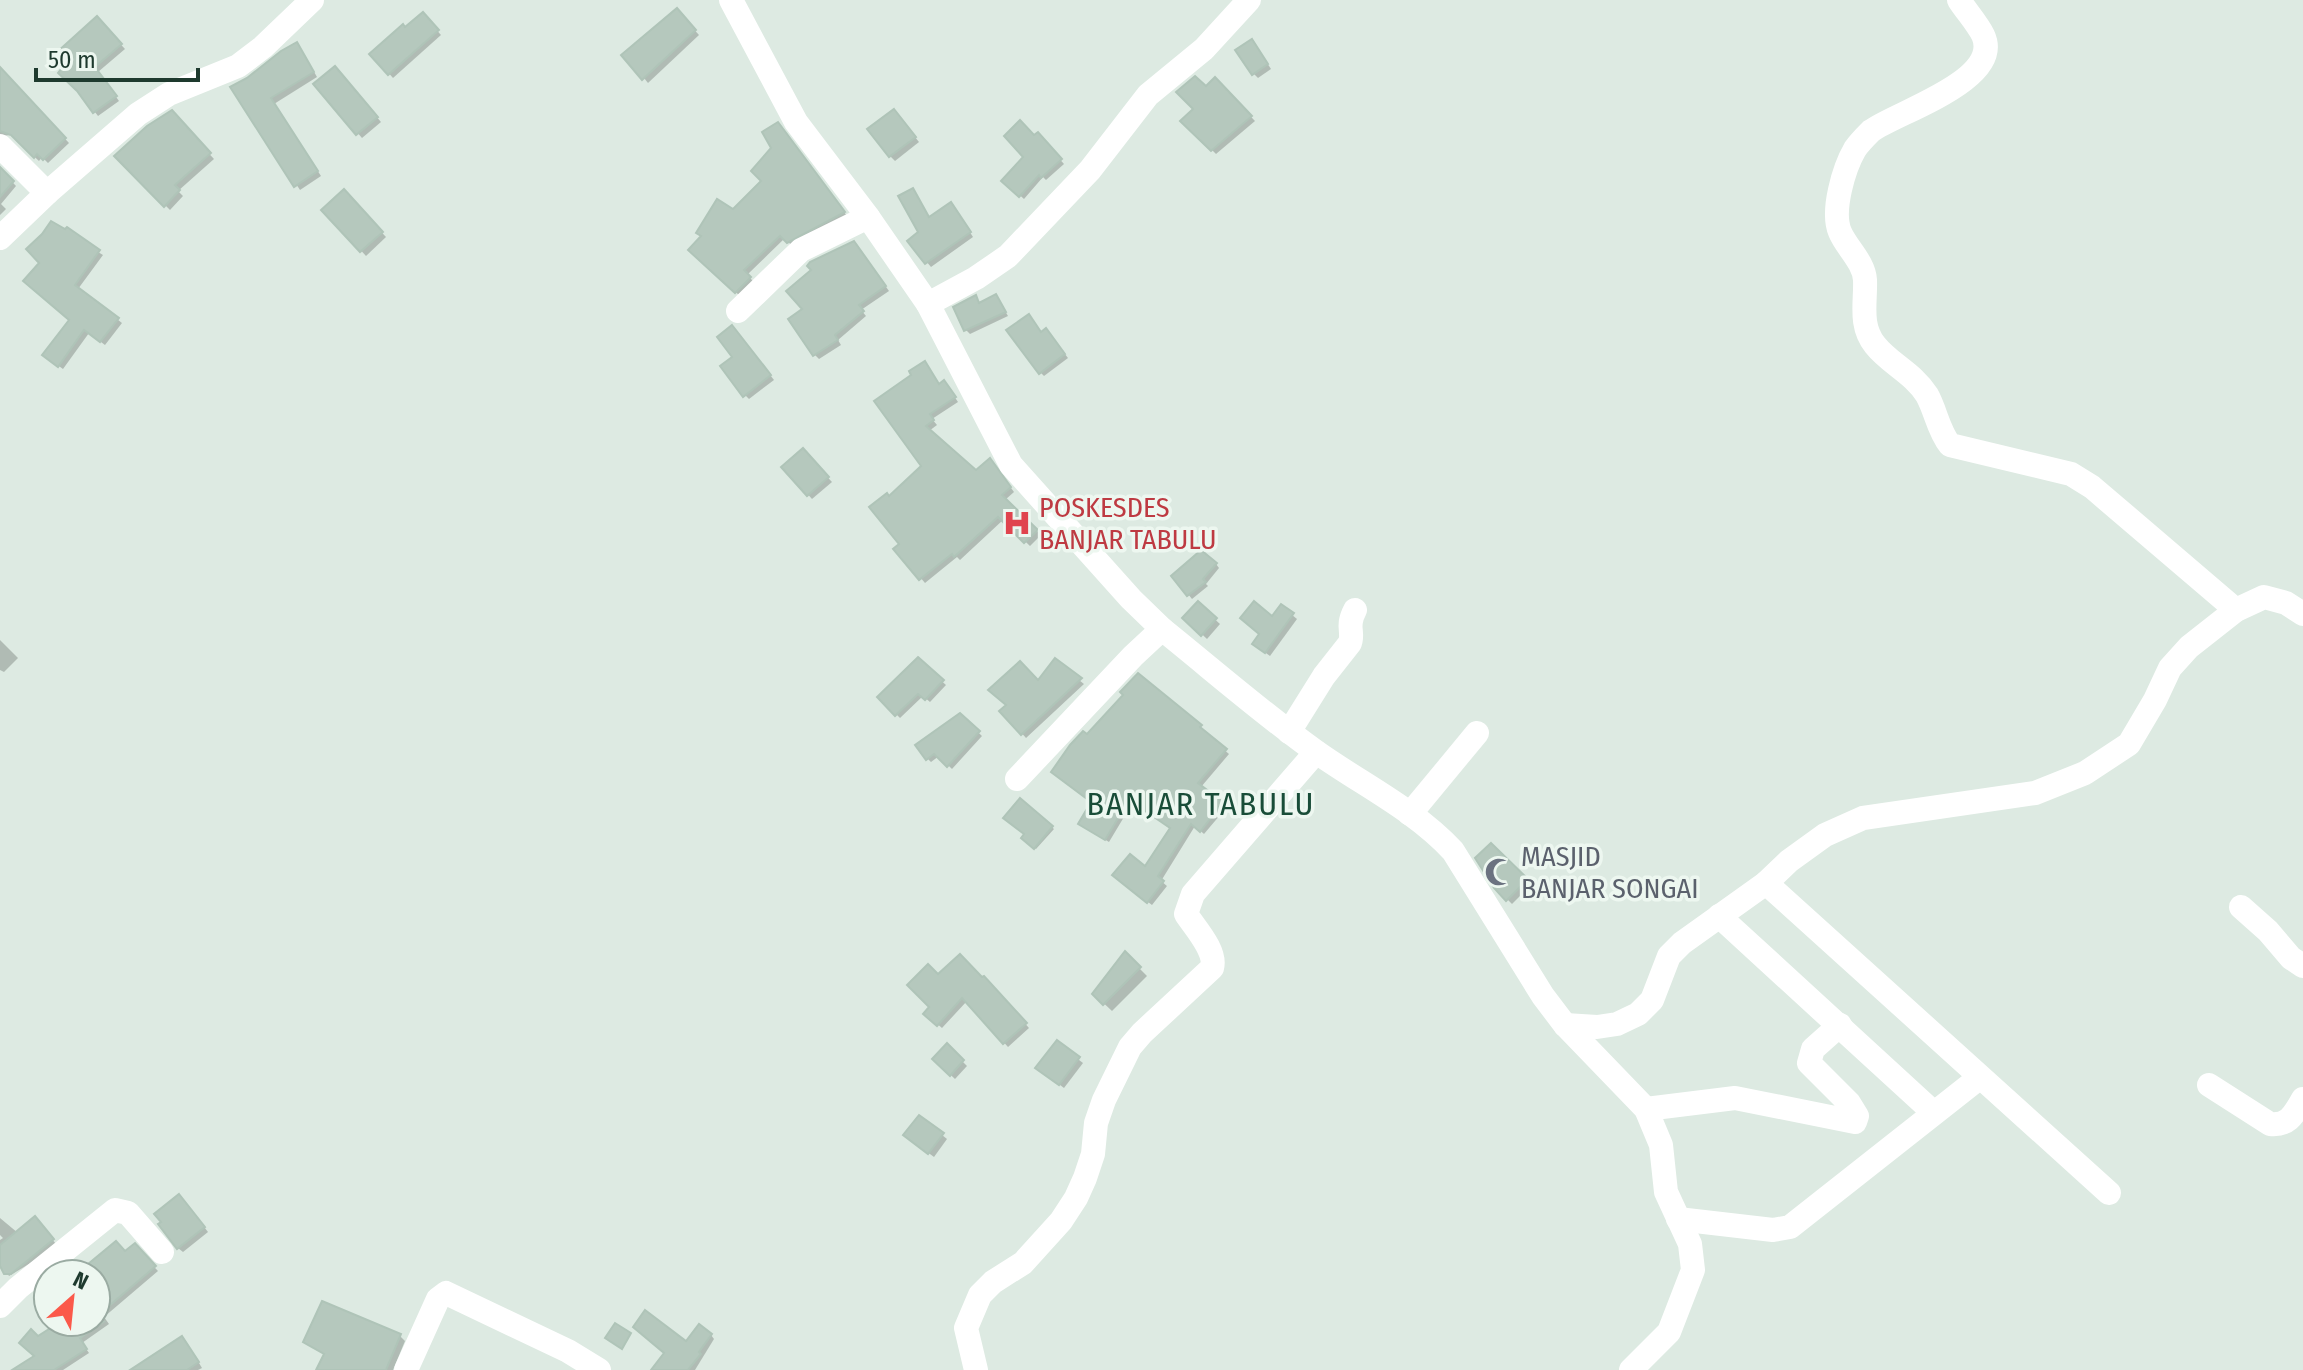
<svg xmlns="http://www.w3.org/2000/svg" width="2303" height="1370" viewBox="0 0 2303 1370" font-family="'Fira Sans Condensed',sans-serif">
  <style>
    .shadow { fill: #0003 }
    .building { fill: #b5c8bd; stroke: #afc4b8; stroke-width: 2 }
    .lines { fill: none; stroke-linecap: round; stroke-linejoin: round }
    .street { stroke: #fff; stroke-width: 24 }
    .labels { text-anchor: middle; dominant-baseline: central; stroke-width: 7; stroke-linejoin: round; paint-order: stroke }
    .health-label { font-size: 28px; fill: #be3a42; stroke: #edf7f0; text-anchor: start }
    .worship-label { font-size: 28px; fill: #5b616d; stroke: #edf7f0; text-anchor: start }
    .quarter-label { font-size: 32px; letter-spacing: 2px; fill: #194d38; stroke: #edf7f0 }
  </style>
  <rect width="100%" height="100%" fill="#ddeae2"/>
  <g class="shadow">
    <polygon points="677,11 699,35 648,83 644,78"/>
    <polygon points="423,15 441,35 393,78 372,54"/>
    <polygon points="97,19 125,49 98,72 119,101 98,116 79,91"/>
    <polygon points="1256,46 1271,69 1258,78 1253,73"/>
    <polygon points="301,49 317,77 274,104 321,176 300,190 233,88"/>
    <polygon points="0,70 69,143 48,163 42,157 39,161 11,135 0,136"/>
    <polygon points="339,73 381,122 362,138 316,84"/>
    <polygon points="1215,80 1255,121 1216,154 1183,121 1196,109 1206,89"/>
    <polygon points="171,113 214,159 178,191 183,196 170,210 116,156"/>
    <polygon points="898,116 919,142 895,161 890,156"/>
    <polygon points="782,128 847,216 792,246 785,238 747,275 754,282 740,296 691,250 764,181"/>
    <polygon points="1038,135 1064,164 1046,180 1043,177 1024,199 1004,181 1026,157"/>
    <polygon points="0,169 16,186 1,204 6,209 0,215"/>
    <polygon points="913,190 930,219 955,209 973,237 931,267 910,242 920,233"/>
    <polygon points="344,192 386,237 366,256 324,210"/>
    <polygon points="65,232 103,255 78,289 122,323 105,345 89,333 63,369 49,359 71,320"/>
    <polygon points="858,248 889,291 861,310 866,316 838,340 841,345 819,359 815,355 805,310"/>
    <polygon points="996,296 1008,316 970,334 966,330 975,298 980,304"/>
    <polygon points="736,331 774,380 749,399 745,395"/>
    <polygon points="1042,334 1049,334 1068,358 1044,376 1040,372"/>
    <polygon points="940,385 948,387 958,402 932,419 937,425 929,431 976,472 995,466 1014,492 1005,500 1041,535 1030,546 1003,520 960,560 957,557 925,583 896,549 901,544 889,499 924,466 877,401"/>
    <polygon points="803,451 832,482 812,499 784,467"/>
    <polygon points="1216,564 1219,568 1206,584 1208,586 1192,599 1174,576"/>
    <polygon points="1198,604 1220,624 1207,639 1185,618"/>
    <polygon points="1281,606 1297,619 1270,656 1259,648"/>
    <polygon points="0,640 18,658 4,672 0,670"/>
    <polygon points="918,660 946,685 930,702 923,696 900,718 879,697"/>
    <polygon points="1055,661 1084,684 1026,738 1002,711 1038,683"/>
    <polygon points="960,715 982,736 952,769 939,756 931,762 928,759"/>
    <polygon points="1200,726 1203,732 1229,754 1201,787 1226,808 1204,834 1195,826 1161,881 1167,886 1152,905 1118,879 1146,869 1172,828 1133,802 1109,842 1084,827 1093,802 1087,737"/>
    <polygon points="1020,801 1054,829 1036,849 1023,838 1026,834"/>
    <polygon points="1491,845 1531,885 1512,904 1495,887"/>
    <polygon points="1125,954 1147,976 1112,1011 1094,994"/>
    <polygon points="988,982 1029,1028 1008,1047 967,1001 942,1028 926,1014 932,1007"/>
    <polygon points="1057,1043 1083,1063 1064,1088 1043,1072"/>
    <polygon points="947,1046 967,1066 955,1079 934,1059"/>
    <polygon points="942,1135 947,1139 934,1157 911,1140"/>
    <polygon points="184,1201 208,1232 183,1252 178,1248"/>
    <polygon points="0,1218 18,1233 35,1219 56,1244 34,1261 9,1276 0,1262 0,1240 3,1238 0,1235"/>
    <polygon points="134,1246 158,1271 104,1317 109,1324 82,1343 89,1353 63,1370 18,1370 36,1356 38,1339 63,1322 96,1322 96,1274 79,1274 125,1254"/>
    <polygon points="711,1335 714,1339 695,1370 654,1370 687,1344"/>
    <polygon points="400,1336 405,1341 393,1370 318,1370 325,1355 305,1341"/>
    <polygon points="187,1343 202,1368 198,1370 133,1370"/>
  </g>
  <g class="building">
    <polygon points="677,8 696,30 642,80 621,55"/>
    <polygon points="423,12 439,30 388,75 369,54 403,24 405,27"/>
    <polygon points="97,16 122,44 95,67 117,96 93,113 77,91 58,73 66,63 57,52"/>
    <polygon points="1252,39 1268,64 1252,75 1235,50"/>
    <polygon points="297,42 314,72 271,98 318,171 294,187 230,87 247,78 281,51"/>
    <polygon points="335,66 378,117 356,135 313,84"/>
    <polygon points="0,67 66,138 43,160 37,154 34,158 11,135 0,131"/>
    <polygon points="1195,76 1206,86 1215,77 1252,116 1211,151 1180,121 1193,109 1176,92"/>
    <polygon points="894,109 916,137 889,157 867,129"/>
    <polygon points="172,110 211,153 175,185 180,190 164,207 114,156 147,126"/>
    <polygon points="1020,120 1034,135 1038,132 1062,159 1041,178 1039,175 1019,197 1001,181 1023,157 1004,136"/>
    <polygon points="778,122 845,212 787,243 780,236 744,270 751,277 735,293 688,250 701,236 696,233 717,199 733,209 761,181 751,171 771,148 762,132"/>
    <polygon points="0,167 14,181 0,197"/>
    <polygon points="913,188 929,217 951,202 971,232 925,264 907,241 918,232 898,196"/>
    <polygon points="344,189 383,232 360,252 321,210"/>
    <polygon points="51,221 65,229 67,227 100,250 75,285 119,318 100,342 84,330 58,367 42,355 69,320 23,281 39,263 26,249 42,234"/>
    <polygon points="854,241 886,286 859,305 864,311 835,335 838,340 813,356 788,319 802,309 786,291 811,270 807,266 810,262"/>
    <polygon points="996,294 1006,312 964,331 953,307 976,295 979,303"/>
    <polygon points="1029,314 1041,332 1046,328 1065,354 1039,374 1006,330"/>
    <polygon points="732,325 771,375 743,397 720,366 732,357 717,337"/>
    <polygon points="925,361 939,384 944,380 956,397 930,414 934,420 926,426 976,470 990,458 1011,487 1002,495 1038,530 1024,543 998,517 954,557 952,554 919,580 893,549 899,544 869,507 887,493 889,496 921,466 874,401 911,375 909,371"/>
    <polygon points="803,448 829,477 807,496 781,467"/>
    <polygon points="1201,550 1217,563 1203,579 1206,582 1187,596 1171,576"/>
    <polygon points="1198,601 1217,618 1201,636 1182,618"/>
    <polygon points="1254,601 1272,616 1281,604 1294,613 1265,653 1252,644 1259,634 1240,618"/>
    <polygon points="918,657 944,680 925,700 918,694 895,716 877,697"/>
    <polygon points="1055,658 1082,678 1021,735 999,711 1006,705 988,690 1020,661 1038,680"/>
    <polygon points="1138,673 1202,725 1200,727 1227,749 1198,783 1223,802 1200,832 1191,824 1158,876 1164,881 1147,903 1112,875 1130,854 1145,866 1170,828 1129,800 1105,840 1078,824 1091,802 1051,772 1070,745 1083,731 1087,734 1123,695 1120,692"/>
    <polygon points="960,713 980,731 947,767 934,754 926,760 915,745"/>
    <polygon points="1020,798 1053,826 1034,849 1021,838 1024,834 1003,818"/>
    <polygon points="1491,843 1528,879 1506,901 1494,888 1475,858"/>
    <polygon points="1125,951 1141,967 1103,1005 1092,994"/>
    <polygon points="960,954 982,977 984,976 1027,1023 1003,1044 962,998 937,1026 923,1014 929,1007 907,985 928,964 938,974"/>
    <polygon points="1057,1040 1080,1057 1059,1085 1035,1068"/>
    <polygon points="947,1043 964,1060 950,1076 932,1059"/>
    <polygon points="919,1115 944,1133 928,1154 903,1135"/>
    <polygon points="179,1194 205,1227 177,1249 158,1224 161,1222 154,1214"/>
    <polygon points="35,1216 54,1239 11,1274 4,1274 0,1266 0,1245"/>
    <polygon points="116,1241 125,1251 135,1243 156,1266 96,1317 96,1274 59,1274 71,1265 76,1274"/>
    <polygon points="322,1301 401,1334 386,1370 316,1370 324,1354 303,1342"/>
    <polygon points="645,1310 686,1341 699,1324 712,1334 699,1352 701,1354 688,1370 651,1370 664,1353 633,1327"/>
    <polygon points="60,1322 103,1322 80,1338 87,1349 54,1370 12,1370 34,1356 19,1343 31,1329 38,1336"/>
    <polygon points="615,1323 631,1333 622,1349 605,1338"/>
    <polygon points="182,1336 199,1362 187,1370 130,1370"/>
  </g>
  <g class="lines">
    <g class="street">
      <polyline points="731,0 796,122 868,217"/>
      <path d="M1959 0C1966 11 1977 23 1983 35 2004 80 1897 112 1871 131 1866 136 1859 143 1855 149 1844 168 1831 211 1840 232 1846 247 1864 262 1865 280 1866 302 1859 325 1875 345 1890 364 1913 373 1927 395 1936 411 1938 430 1950 445L2071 474 2092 487 2236 610"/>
      <polyline points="0,146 47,193 138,114 169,94 238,66 263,47 312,0"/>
      <polyline points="0,238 47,193"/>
      <polyline points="928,304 1011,465 1131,599 1162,629"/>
      <polyline points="738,311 801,250 868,217 928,304 976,278 1008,256 1090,170 1148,95 1204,49 1249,0"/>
      <path d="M1289 732 1324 676 1350 643C1354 632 1346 627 1355 610"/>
      <path d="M1017 779 1133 656 1162 629C1213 670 1262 713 1315 751 1361 784 1414 809 1453 851L1543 996 1565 1025 1646 1109 1661 1145 1666 1192 1690 1244 1693 1270 1669 1332 1631 1370"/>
      <polyline points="1410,814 1477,733"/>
      <polyline points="1766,883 2109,1193"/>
      <polyline points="2241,907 2268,931 2291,958 2303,966"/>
      <polyline points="1719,916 1934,1113"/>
      <polyline points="1565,1025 1597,1027 1617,1024 1638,1014 1652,1000 1669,956 1682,943 1766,883 1789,861 1825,835 1863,818 2035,793 2085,773 2129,744 2155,700 2170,668 2189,647 2236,610 2264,597 2286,603 2303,614"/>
      <path d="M2209 1085 2270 1124C2289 1126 2294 1114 2303 1099"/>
      <polyline points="1646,1109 1735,1098 1855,1122 1857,1116 1849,1103 1809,1063 1813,1049 1840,1025"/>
      <polyline points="1678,1219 1773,1230 1790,1227 1979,1078"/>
      <polyline points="0,1306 18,1288 115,1210 128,1213 162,1252"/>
      <polyline points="406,1370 438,1299 446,1293 568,1351 599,1370"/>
      <path d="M976 1370 966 1328 980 1295 993 1282 1023 1263 1061 1221 1076 1198 1085 1178 1093 1154 1096 1123 1104 1100 1130 1047 1142 1033 1212 968C1217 951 1195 928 1186 914L1193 894 1316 752"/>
    </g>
  </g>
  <defs>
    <symbol id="hospital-bare" viewBox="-9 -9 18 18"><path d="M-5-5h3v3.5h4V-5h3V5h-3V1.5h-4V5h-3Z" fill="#e0444e" stroke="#edf7f0" stroke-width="2.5" paint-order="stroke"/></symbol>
    <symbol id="mosque-bare" viewBox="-9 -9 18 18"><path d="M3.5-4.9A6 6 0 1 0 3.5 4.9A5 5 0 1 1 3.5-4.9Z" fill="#6b7280" stroke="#edf7f0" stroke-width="2.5" paint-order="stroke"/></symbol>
  </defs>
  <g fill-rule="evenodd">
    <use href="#hospital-bare" x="997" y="503" width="40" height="40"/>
    <use href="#mosque-bare" x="1479" y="852" width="40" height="40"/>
  </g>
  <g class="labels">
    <g class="health-label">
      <text x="1039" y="507">POSKESDES<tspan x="1039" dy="32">BANJAR TABULU</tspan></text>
    </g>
    <g class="worship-label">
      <text x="1521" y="856">MASJID<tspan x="1521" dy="32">BANJAR SONGAI</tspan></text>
    </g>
    <g class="quarter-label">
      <text x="1201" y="804">BANJAR TABULU</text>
    </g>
  </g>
  <g transform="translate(72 1298) rotate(27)"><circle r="38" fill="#edf7f0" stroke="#9aaba2" stroke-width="2"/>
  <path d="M0-6L14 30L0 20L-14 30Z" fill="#fb594a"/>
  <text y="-12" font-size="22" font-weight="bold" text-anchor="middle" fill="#1e3a2e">N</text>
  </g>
  <path d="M36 68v12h162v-12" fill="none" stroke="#1e3a2e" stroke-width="4"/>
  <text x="48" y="68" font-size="24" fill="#1e3a2e" stroke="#edf7f0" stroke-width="6" paint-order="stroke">50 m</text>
</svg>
